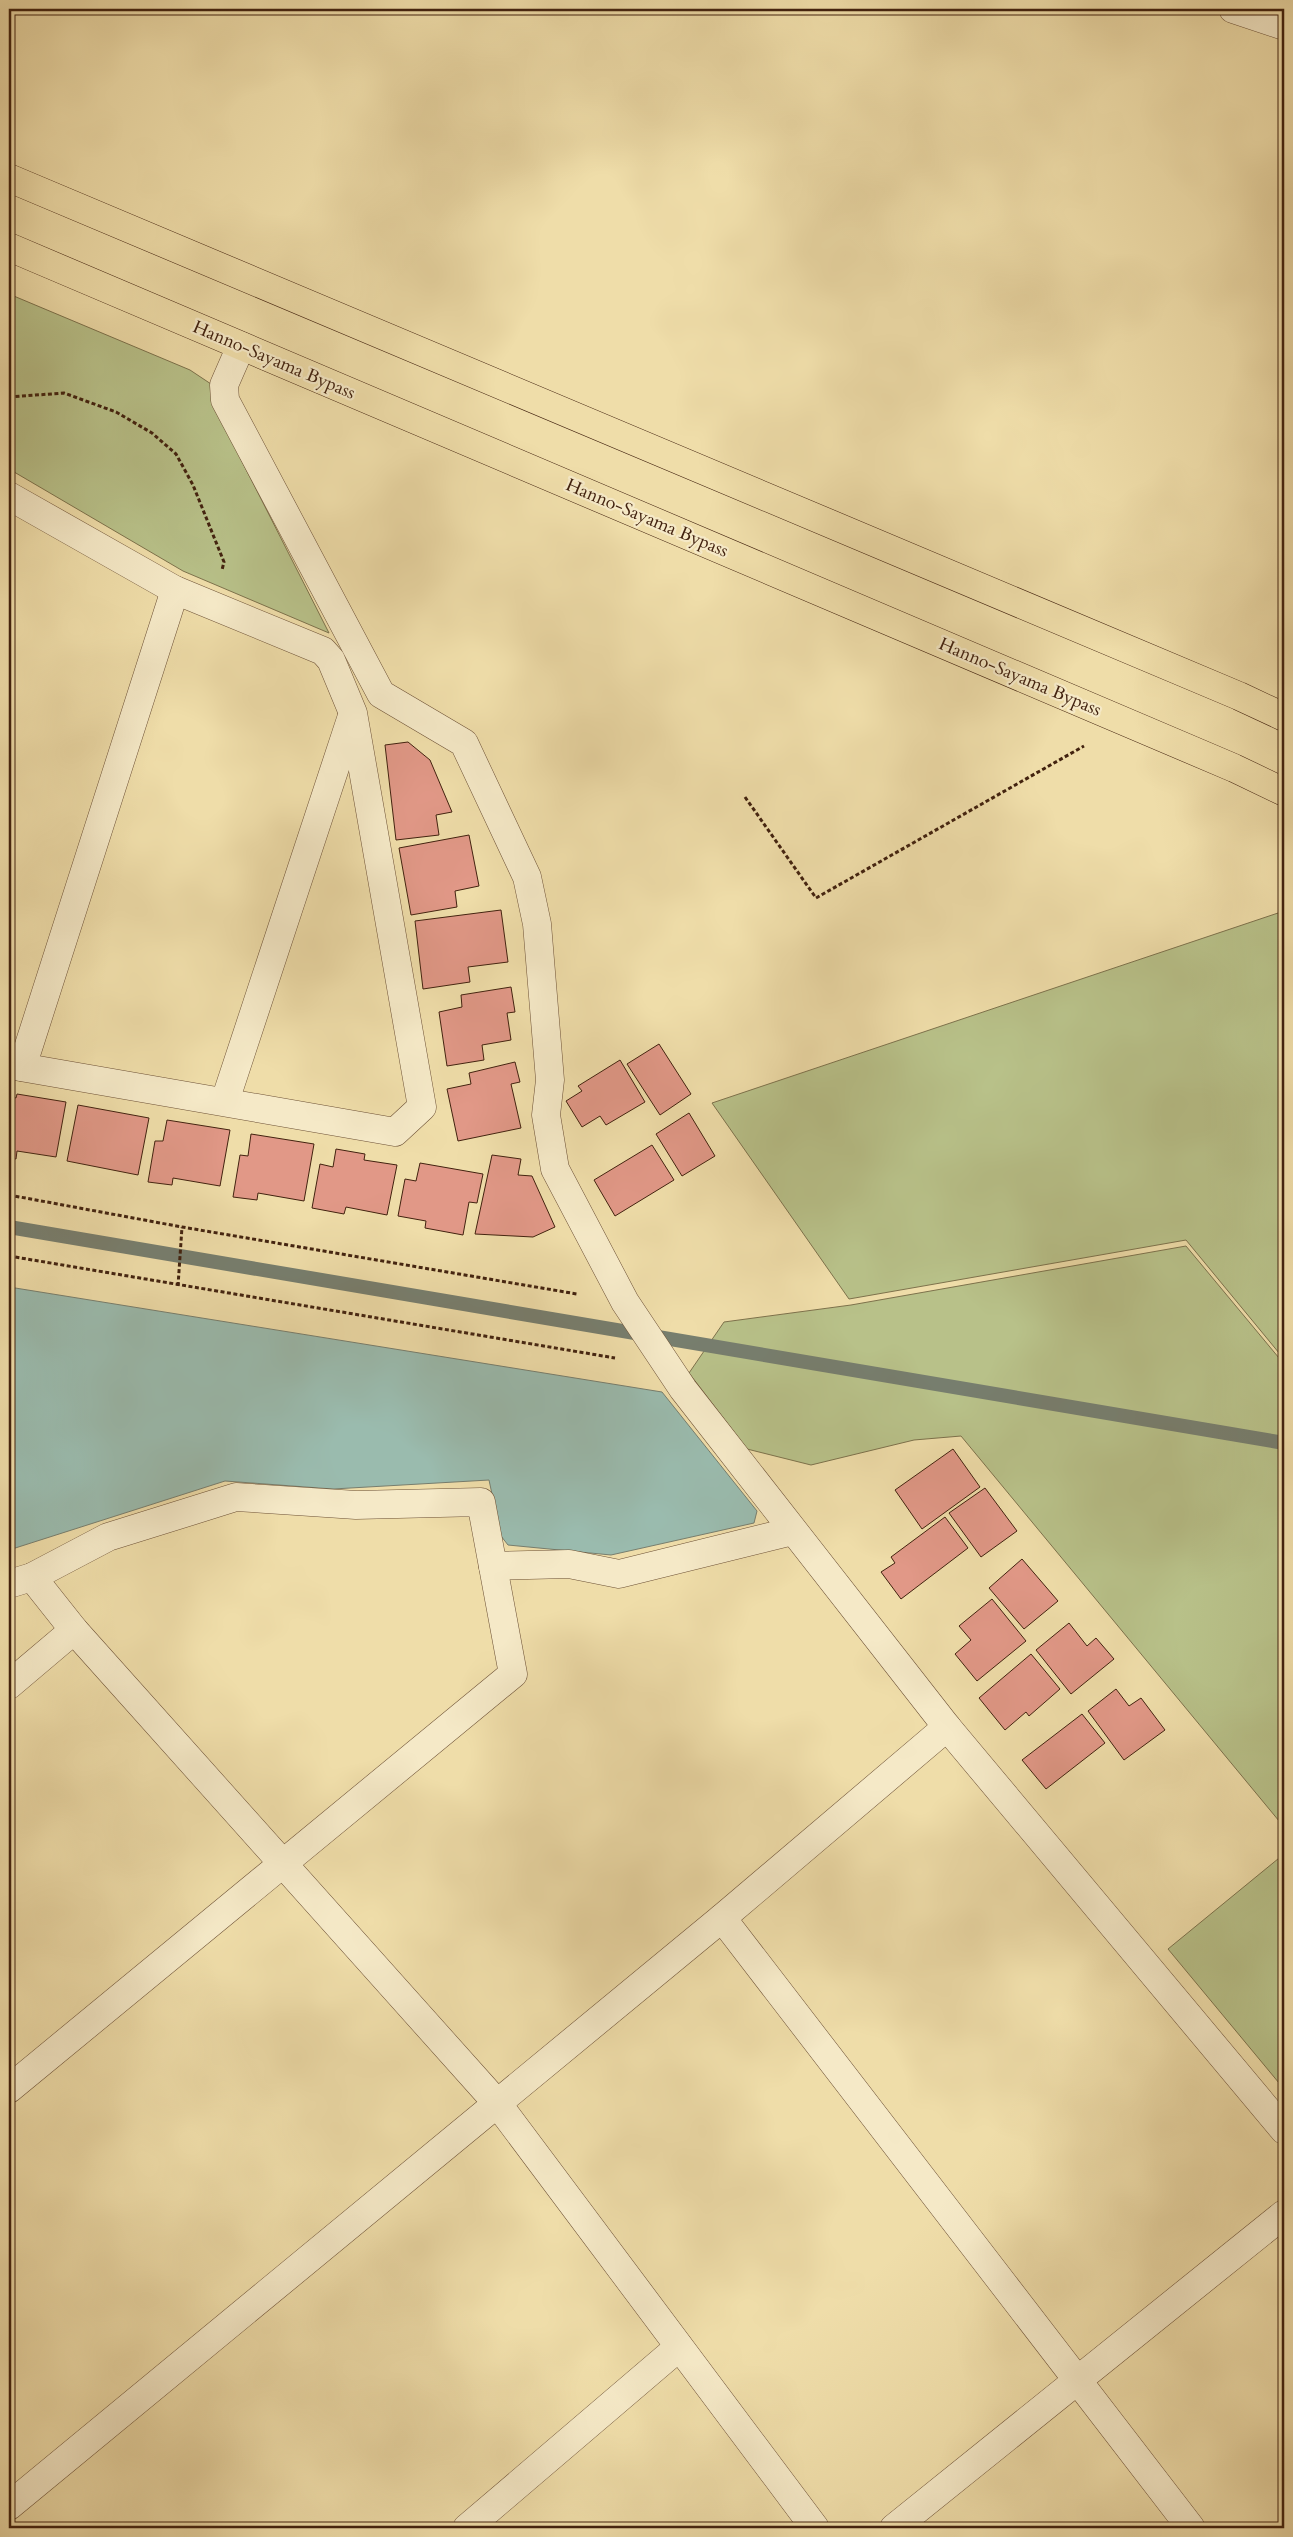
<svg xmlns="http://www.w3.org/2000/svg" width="1293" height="2537" viewBox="0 0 1293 2537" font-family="Cardo,serif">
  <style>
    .green { fill: #b8c189; stroke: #7d724c }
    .water { fill: #9abbae; stroke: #777e6e }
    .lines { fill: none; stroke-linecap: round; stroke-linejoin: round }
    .stream { stroke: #777e6e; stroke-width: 14 }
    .building { fill: #e19887; stroke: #42220f }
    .street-casing { stroke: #6d5136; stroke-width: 29 }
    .highway-casing { stroke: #42220f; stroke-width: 29 }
    .path { stroke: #42220f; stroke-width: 3; stroke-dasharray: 4 2.5; stroke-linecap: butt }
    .street { stroke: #f5e9c7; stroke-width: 28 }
    .highway { stroke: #efdda9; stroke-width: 28 }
    .labels { text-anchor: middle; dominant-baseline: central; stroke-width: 4.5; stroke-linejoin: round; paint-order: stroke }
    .street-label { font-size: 18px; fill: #42220f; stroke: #f5e9c7 }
  </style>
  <rect width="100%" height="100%" fill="#efdda9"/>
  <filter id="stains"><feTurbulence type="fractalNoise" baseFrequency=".004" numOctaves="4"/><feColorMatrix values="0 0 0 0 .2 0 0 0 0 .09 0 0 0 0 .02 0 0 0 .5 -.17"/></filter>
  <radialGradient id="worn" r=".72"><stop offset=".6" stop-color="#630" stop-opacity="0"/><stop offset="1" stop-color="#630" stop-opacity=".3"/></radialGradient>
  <g class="green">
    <polygon points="9,294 190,370 211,384 219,416 329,633 183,571 9,469"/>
    <polygon points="1284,911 1284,1359 1186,1240 849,1299 712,1103"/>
    <polygon points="1186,1246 1284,1364 1284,1827 961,1436 914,1440 811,1465 747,1449 689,1373 724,1322 851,1305"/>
    <polygon points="1284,1854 1284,2089 1168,1949"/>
  </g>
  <polygon class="water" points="9,1287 662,1392 757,1511 754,1523 611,1555 508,1545 501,1536 489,1480 333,1489 225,1481 9,1550"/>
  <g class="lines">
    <polyline class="stream" points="9,1227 1284,1443"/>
  </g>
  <g class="building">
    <polygon points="408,742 430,760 452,812 436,815 439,835 396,840 385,745"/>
    <polygon points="469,835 479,886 455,891 457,907 411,915 399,848"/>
    <polygon points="501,910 508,962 468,967 470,982 423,989 415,921"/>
    <polygon points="511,987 515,1012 507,1013 511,1040 482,1045 484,1060 447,1066 439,1012 462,1007 461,995"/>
    <polygon points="659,1044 691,1094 660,1115 627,1064"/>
    <polygon points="620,1060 645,1102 606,1125 600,1116 582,1127 566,1101 582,1091 578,1086"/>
    <polygon points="515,1062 520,1082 511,1084 521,1128 458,1141 447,1089 471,1084 469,1073"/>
    <polygon points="17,1094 66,1102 56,1157 17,1151 16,1159 9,1158 9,1096 16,1098"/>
    <polygon points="78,1105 149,1118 138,1175 67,1161"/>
    <polygon points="689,1113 715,1156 682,1176 656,1134"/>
    <polygon points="167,1120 230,1130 220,1186 173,1178 172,1185 148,1182 155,1141 163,1141"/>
    <polygon points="251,1134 314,1144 304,1201 258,1193 257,1200 233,1197 240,1155 248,1156"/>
    <polygon points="652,1145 674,1180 615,1216 594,1180"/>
    <polygon points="336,1149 365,1154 364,1160 397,1165 387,1215 346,1207 344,1214 312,1208 320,1164 333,1167"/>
    <polygon points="492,1155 521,1159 518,1175 532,1176 555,1227 533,1237 475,1234"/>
    <polygon points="420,1163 483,1174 477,1203 469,1202 463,1235 425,1228 426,1221 398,1216 405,1179 416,1181"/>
    <polygon points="953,1449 980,1487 922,1529 895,1490"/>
    <polygon points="985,1488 1017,1531 981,1557 949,1513"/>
    <polygon points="945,1517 968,1548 901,1599 881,1572 895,1563 891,1557"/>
    <polygon points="1022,1559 1058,1601 1024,1629 989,1588"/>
    <polygon points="992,1599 1026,1641 977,1681 955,1654 971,1640 959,1626"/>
    <polygon points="1069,1623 1087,1646 1096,1638 1114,1659 1071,1694 1036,1650"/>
    <polygon points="1031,1654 1060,1689 1029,1716 1026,1712 1005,1730 979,1698"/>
    <polygon points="1116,1689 1129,1706 1141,1698 1165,1730 1124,1760 1088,1711"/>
    <polygon points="1082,1714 1105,1743 1046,1789 1022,1760"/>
  </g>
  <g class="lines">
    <defs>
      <g id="street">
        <polyline points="1233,9 1284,26"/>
        <polyline points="241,346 224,385 225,400 381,694 464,743 527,877 537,924 550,1080 546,1115 555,1169 625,1302 683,1389 947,1727 1284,2130"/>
        <polyline points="9,496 175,590 323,651 331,660 353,713 422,1107 395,1132 9,1065"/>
        <polyline points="22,1067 175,590"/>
        <polyline points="225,1101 352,716"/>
        <polyline points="493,1566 569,1564 619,1574 793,1531"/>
        <polyline points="32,1577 74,1630 497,2103 815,2528"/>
        <polyline points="9,1584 32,1577 108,1537 236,1497 356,1505 481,1502 513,1674 9,2089"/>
        <polyline points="9,1685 74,1630"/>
        <polyline points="722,1918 1191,2528"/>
        <polyline points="9,2506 722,1918 947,1727"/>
        <polyline points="467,2528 679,2347"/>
        <polyline points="894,2528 1284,2214"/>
      </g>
      <g id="highway">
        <polyline points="9,178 1239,696 1284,717"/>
        <polyline points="9,247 1234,768 1284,792"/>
      </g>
    </defs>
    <use href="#street" class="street-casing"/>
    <use href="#highway" class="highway-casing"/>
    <g class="path">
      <polyline points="9,397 64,393 116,412 152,433 176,454 193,485 224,562 222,570"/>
      <polyline points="745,797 816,898 1084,746"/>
      <polyline points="9,1195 182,1227 577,1294"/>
      <polyline points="9,1256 615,1358"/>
      <polyline points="178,1286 182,1227"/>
    </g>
    <use href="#street" class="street"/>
    <use href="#highway" class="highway"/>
  </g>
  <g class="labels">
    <g class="street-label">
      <text transform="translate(274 360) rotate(23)">Hanno-Sayama Bypass</text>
      <text transform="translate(647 518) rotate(23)">Hanno-Sayama Bypass</text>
      <text transform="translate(1020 677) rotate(23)">Hanno-Sayama Bypass</text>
    </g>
  </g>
  <rect width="1293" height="2537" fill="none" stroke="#efdda9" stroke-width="30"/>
  <rect x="10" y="10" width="1273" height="2517" fill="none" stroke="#42220f" stroke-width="2.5"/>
  <rect x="15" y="15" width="1263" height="2507" fill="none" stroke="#42220f"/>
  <rect width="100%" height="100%" filter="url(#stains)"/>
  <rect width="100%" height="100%" fill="url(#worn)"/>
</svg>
